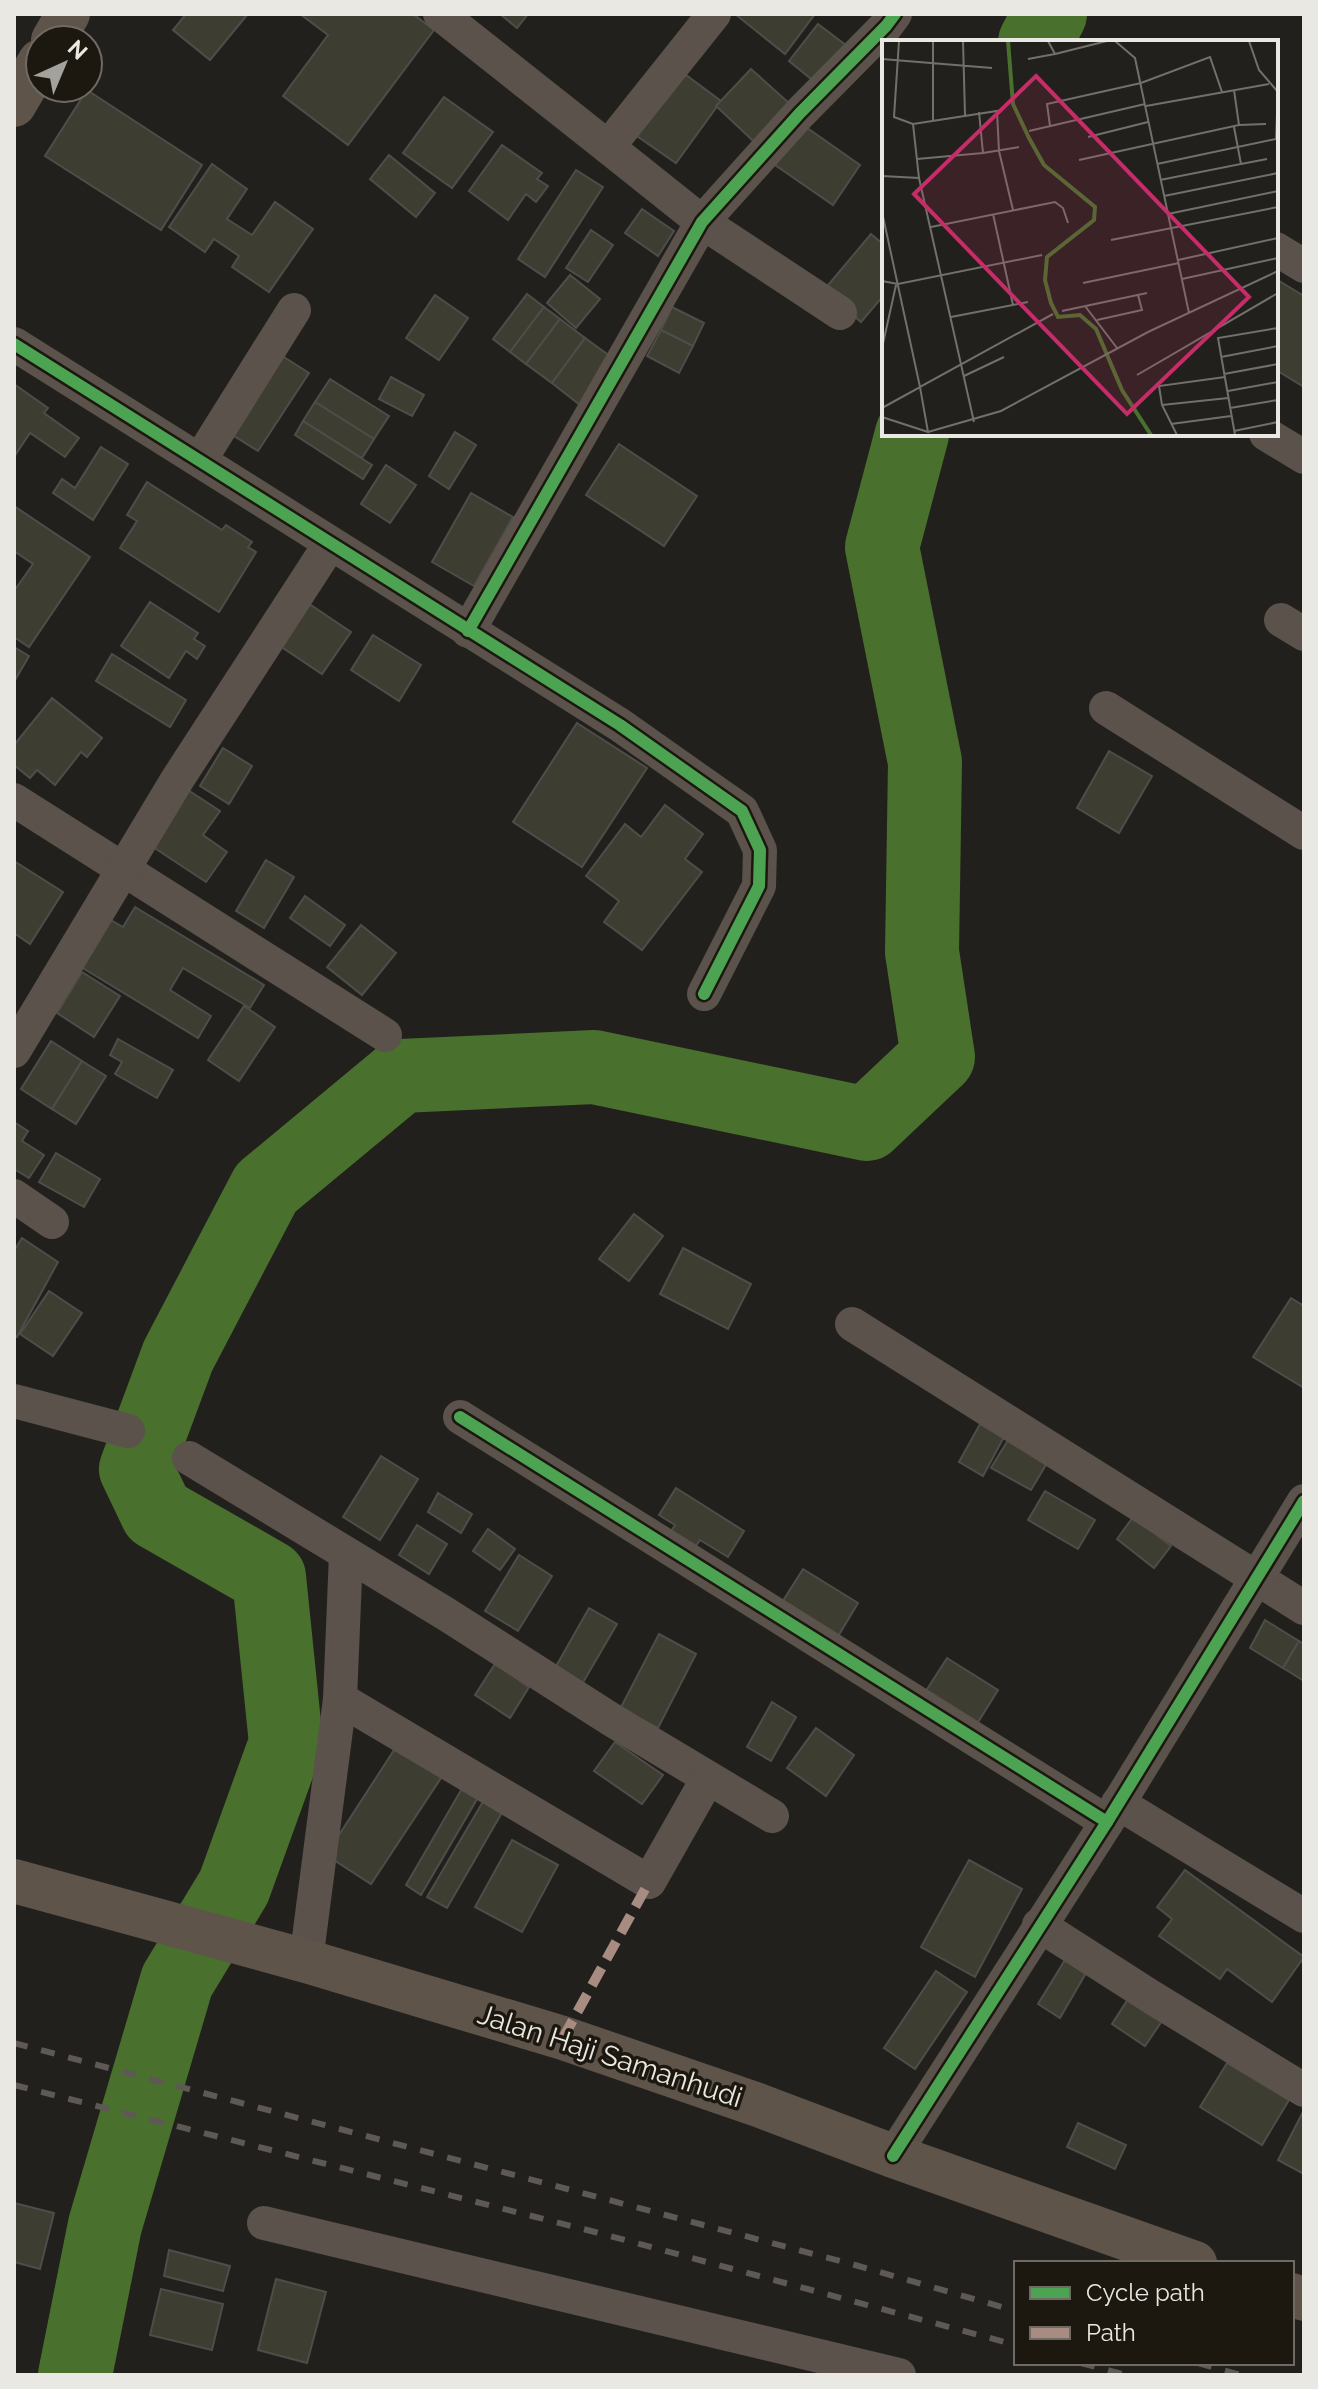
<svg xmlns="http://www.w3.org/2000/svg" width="1318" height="2389" viewBox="0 0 1318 2389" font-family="Raleway,sans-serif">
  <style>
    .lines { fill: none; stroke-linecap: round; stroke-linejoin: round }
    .river { stroke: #49702d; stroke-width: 74 }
    .building { fill: #3e3d32; stroke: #4e4d4a; stroke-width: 2 }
    .minor { stroke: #5a524b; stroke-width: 34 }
    .secondary { stroke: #5e544a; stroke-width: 44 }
    .rail { stroke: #5e5954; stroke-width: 6; stroke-dasharray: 14 14; stroke-linecap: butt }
    .quiet { stroke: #a88b81; stroke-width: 10; stroke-dasharray: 20 10; stroke-linecap: butt }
    .cycleway-casing { stroke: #1c1810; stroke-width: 17 }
    .cycleway { stroke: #4ca352; stroke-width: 12 }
    .labels { text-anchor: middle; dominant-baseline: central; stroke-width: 7; stroke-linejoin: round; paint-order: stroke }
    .street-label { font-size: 28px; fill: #eae8e2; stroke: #1c1810 }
    .inset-river { fill: none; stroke: #49702d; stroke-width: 4 }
    .inset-road { fill: none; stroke: #72706b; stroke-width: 2 }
    .view { fill: #c62d68; fill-opacity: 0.15; stroke: #c62d68; stroke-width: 4 }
    .inset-edge { fill: none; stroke: #eae8e2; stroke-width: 4 }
  </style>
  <rect width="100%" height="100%" fill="#22201c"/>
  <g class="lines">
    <g class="river">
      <polyline points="1035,42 1050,14"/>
      <polyline points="75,2375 105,2225 177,1981 234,1887 286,1743 269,1577 157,1513 136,1469 178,1356 266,1188 401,1076 594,1067 867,1124 938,1057 922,952 925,762 882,547 912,434"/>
    </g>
  </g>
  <g class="building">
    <polygon points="186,14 245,14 247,15 210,60 173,30"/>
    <polygon points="300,14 413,14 434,30 348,145 283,96 328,35"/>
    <polygon points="500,14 528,14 517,28"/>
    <polygon points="735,14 815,14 785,54"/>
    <polygon points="818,24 851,49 821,87 789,61"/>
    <polygon points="674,66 721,101 676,163 628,130"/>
    <polygon points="751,69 800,113 765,152 716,106"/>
    <polygon points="87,90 202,165 161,230 45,156"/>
    <polygon points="444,97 493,132 452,188 403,153"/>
    <polygon points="803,125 860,165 833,205 775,165"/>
    <polygon points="502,145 542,173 537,179 548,186 536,202 526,194 508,220 469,191"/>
    <polygon points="389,155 435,193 416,217 370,179"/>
    <polygon points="212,164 247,189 227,219 252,235 275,202 313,229 269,292 232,267 239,256 214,239 205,252 169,227"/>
    <polygon points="576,170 603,187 545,277 518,259"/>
    <polygon points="642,209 674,231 658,256 625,233"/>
    <polygon points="591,230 613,245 588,282 566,268"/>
    <polygon points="871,234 884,245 884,295 861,322 824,290"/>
    <polygon points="570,275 600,299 576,328 547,303"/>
    <polygon points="1276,279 1304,296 1304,387 1276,370"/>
    <polygon points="527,294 544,307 510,352 493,339"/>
    <polygon points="435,295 468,318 439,360 406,338"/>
    <polygon points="544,307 560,319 526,364 510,352"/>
    <polygon points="672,307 704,323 693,346 661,330"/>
    <polygon points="560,319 585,338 552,383 526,364"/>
    <polygon points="661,330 693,346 679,373 647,356"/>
    <polygon points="585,338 614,359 580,405 552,383"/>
    <polygon points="276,352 309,373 258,451 226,431"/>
    <polygon points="391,377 424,395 412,416 379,399"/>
    <polygon points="330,379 389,416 374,439 315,402"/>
    <polygon points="14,384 48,408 44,413 79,438 65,457 30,433 14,457"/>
    <polygon points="315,402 374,439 362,458 303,421"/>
    <polygon points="303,421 372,465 363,479 295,435"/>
    <polygon points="455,432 476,445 449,489 429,476"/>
    <polygon points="619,444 697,496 664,546 586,495"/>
    <polygon points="101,447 128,464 93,520 53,493 62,479 75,488"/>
    <polygon points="386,465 416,485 390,523 361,504"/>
    <polygon points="147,482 222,530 226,525 252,542 248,547 256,552 219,612 120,548 137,521 127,515"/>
    <polygon points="471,493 513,517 474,586 432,562"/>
    <polygon points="14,506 90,557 29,647 14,637 14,591 33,564 14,551"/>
    <polygon points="302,599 351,632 322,674 274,642"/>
    <polygon points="150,602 198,633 194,639 205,646 197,659 186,651 169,678 121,646"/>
    <polygon points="373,635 421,665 399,701 351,670"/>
    <polygon points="14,647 29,656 14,682"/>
    <polygon points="112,654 186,700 170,727 96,681"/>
    <polygon points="52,698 102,738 87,757 81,752 55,785 37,770 30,778 14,765 14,745"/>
    <polygon points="577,723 647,768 582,867 513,822"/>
    <polygon points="223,748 252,766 229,804 200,786"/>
    <polygon points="1109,751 1152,776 1119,833 1077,808"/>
    <polygon points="188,790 220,811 203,835 227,852 206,882 150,845"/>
    <polygon points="665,805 703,834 685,859 702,872 642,950 604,922 619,901 586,876 625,824 641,837"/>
    <polygon points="266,860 294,877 264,928 236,911"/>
    <polygon points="14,861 63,892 30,944 14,933"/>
    <polygon points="305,896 345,925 330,946 290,918"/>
    <polygon points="135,907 264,985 250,1008 183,968 170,990 211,1016 198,1038 81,967 109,919 123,927"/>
    <polygon points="361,925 396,953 362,995 327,967"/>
    <polygon points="82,972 120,996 94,1037 57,1013"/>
    <polygon points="244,1006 275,1027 239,1081 208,1060"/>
    <polygon points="118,1039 173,1070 157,1098 115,1074 122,1062 110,1055"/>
    <polygon points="51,1041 82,1061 52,1109 21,1089"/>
    <polygon points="82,1061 106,1076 76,1124 52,1109"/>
    <polygon points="14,1122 28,1131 22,1141 44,1155 29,1178 14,1169"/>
    <polygon points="56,1153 100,1179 84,1207 39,1182"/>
    <polygon points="634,1214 663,1236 629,1281 599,1259"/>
    <polygon points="22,1238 58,1262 17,1337 14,1335 14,1251"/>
    <polygon points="683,1248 751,1284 728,1329 660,1294"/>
    <polygon points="49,1291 82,1313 53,1356 20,1334"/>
    <polygon points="1291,1298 1304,1306 1304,1388 1253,1357"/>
    <polygon points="980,1424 1004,1437 983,1476 959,1462"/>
    <polygon points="1008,1440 1047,1463 1031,1490 991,1468"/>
    <polygon points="381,1456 418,1479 380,1540 343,1517"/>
    <polygon points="676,1488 744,1531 728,1557 700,1540 689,1556 665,1541 675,1525 659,1515"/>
    <polygon points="1045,1491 1095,1520 1078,1549 1028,1520"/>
    <polygon points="438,1493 472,1514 461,1533 428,1512"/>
    <polygon points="1133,1517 1171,1546 1154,1568 1117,1539"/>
    <polygon points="417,1525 447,1544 429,1574 399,1555"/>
    <polygon points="488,1529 515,1549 500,1570 473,1551"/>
    <polygon points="519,1555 552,1576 518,1631 485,1611"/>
    <polygon points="803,1569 858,1603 837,1638 781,1604"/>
    <polygon points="589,1608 617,1624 581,1686 554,1670"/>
    <polygon points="1265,1620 1299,1641 1283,1668 1250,1648"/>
    <polygon points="659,1634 696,1654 658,1728 620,1709"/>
    <polygon points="1299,1641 1304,1644 1304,1681 1283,1668"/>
    <polygon points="947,1658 998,1690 975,1727 924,1694"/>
    <polygon points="495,1664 529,1687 510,1718 475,1695"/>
    <polygon points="772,1702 796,1717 771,1761 747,1747"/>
    <polygon points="816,1728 854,1755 826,1796 787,1768"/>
    <polygon points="615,1742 663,1775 642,1804 594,1771"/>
    <polygon points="398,1744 443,1775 371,1884 326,1855"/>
    <polygon points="464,1785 480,1794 421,1895 406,1885"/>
    <polygon points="485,1798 504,1809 447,1908 427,1897"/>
    <polygon points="512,1840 558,1865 522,1932 475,1907"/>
    <polygon points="969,1860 1022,1889 975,1977 921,1947"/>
    <polygon points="1185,1870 1304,1957 1272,2002 1227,1969 1220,1979 1159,1936 1172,1919 1157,1907"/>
    <polygon points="1065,1960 1086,1973 1060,2018 1038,2004"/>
    <polygon points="936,1971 967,1992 915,2069 884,2048"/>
    <polygon points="1130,1996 1164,2018 1145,2046 1112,2024"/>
    <polygon points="1227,2063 1289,2100 1262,2145 1200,2107"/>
    <polygon points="1304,2110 1304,2174 1278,2160"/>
    <polygon points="1078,2123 1126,2145 1115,2169 1067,2147"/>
    <polygon points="14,2203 54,2213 40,2269 14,2262"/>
    <polygon points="169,2250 230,2266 223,2291 164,2276"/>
    <polygon points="276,2279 326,2292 307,2363 258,2350"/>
    <polygon points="161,2289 223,2304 212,2350 150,2335"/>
  </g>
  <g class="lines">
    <g class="minor">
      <polyline points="440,14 608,147"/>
      <polyline points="714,14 608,147 702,222 840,313"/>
      <polyline points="1276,249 1304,266"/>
      <polyline points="14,344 620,725 742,811 760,850 759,886 704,994"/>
      <polyline points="1266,434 1304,457"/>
      <polyline points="200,460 294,310"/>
      <polyline points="1281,620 1304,634"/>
      <polyline points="468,631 702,222 800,113 886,26 895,14"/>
      <polyline points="1106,708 1304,833"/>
      <polyline points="14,800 385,1035"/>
      <polyline points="14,1051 177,780 330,544"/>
      <polyline points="14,1196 52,1222"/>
      <polyline points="852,1324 1304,1608"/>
      <polyline points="14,1401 128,1431"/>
      <polyline points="460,1417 1107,1822"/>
      <polyline points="189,1458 446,1614 612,1720 772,1816"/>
      <polyline points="340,1699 649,1882 708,1778"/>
      <polyline points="1118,1803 1304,1916"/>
      <polyline points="1039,1925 1153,1998 1304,2090"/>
      <polyline points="306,1961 340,1699 346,1554"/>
      <polyline points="893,2156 1107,1822 1304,1501"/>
      <polyline points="264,2223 899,2375"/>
    </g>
    <g class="secondary">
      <polyline points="53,40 68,14"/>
      <polyline points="14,105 40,61"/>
      <polyline points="14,1881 306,1961 563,2038 758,2105 893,2156 1195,2263"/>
      <polyline points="1292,2295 1304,2299"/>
    </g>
    <g class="rail">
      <polyline points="14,2043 855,2265 1016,2311"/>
      <polyline points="14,2085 595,2232 1016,2345"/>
      <polyline points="1081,2363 1126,2375"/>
      <polyline points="1198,2363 1241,2375"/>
    </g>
    <polyline class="quiet" points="563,2038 649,1882"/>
    <defs>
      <g id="cycleway">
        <polyline points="14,344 620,725 742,811 760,850 759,886 704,994"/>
        <polyline points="468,631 702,222 800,113 886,26 895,14"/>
        <polyline points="460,1417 1107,1822"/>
        <polyline points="893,2156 1107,1822 1304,1501"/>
      </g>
    </defs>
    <use href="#cycleway" class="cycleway-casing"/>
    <use href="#cycleway" class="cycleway"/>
  </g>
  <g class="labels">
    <g class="street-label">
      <text transform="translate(610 2056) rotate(18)">Jalan Haji Samanhudi</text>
    </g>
  </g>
  <g transform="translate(882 40)">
    <rect width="396" height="396" fill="#22201c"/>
    <path class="inset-river" d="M126 1 131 64 147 98 162 125 213 167 212 180 165 217 163 240 169 263 176 277 198 275 214 289 240 350 269 395"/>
    <path class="inset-road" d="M17 1 12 77 31 84 37 138 92 382M51 1V80M81 1 83 75M166 1 173 14 225 1M233 1 253 18 307 273M367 1 377 30 396 52M0 19 110 28M146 19 173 14M264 66 387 44M97 72 101 113 137 107M31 84 115 71 117 111 131 170M357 85 384 84M168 86 165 64 259 43 328 17 340 52M147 91 263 64M206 97 266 82M35 119 101 113M197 120 357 85 352 50M275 124 394 99 395 74M359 124 385 119M0 136 37 138M278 140 359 124 352 87M282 156 396 133M0 172 38 347 171 274M111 174 131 265M286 174 396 151M49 187 173 162 181 168 186 183M229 200 396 167M296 220 396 198M300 239 396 218M0 241 16 244 160 215M201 243 297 223M203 266 235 308M180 271 265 253M69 277 146 262M215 280 260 270 256 255M0 308 14 245M339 317 396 306M342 334 396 324M255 335 396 253M82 336 122 317M346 351 396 342M280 365 346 358M0 368 38 347 46 392 0 377M348 368 396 360M289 384 349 376M352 391 396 382M46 392 119 371 266 292 396 231M295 395 280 365 277 346 343 337M353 395 336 298 396 288"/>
    <path class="view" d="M154 36 367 257 245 374 32 154Z"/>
    <rect width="396" height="396" class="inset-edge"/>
  </g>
  <rect width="1318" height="2389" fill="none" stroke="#eae8e2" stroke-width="32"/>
  <rect x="1014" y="2261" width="280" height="104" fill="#1c1810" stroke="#6e6b64" stroke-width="2"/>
  <rect x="1030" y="2287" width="40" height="12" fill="#4ca352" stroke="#6e6b64" stroke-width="2"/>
  <text x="1086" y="2301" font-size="24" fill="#eae8e2">Cycle path</text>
  <rect x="1030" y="2327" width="40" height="12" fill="#a88b81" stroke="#6e6b64" stroke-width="2"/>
  <text x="1086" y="2341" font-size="24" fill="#eae8e2">Path</text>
  <g transform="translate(64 64) rotate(44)"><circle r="38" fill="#1c1810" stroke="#6e6b64" stroke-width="2"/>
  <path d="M0-6L14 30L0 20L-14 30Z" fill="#a4a29d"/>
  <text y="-12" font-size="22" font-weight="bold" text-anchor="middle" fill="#eae8e2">N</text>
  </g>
</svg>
